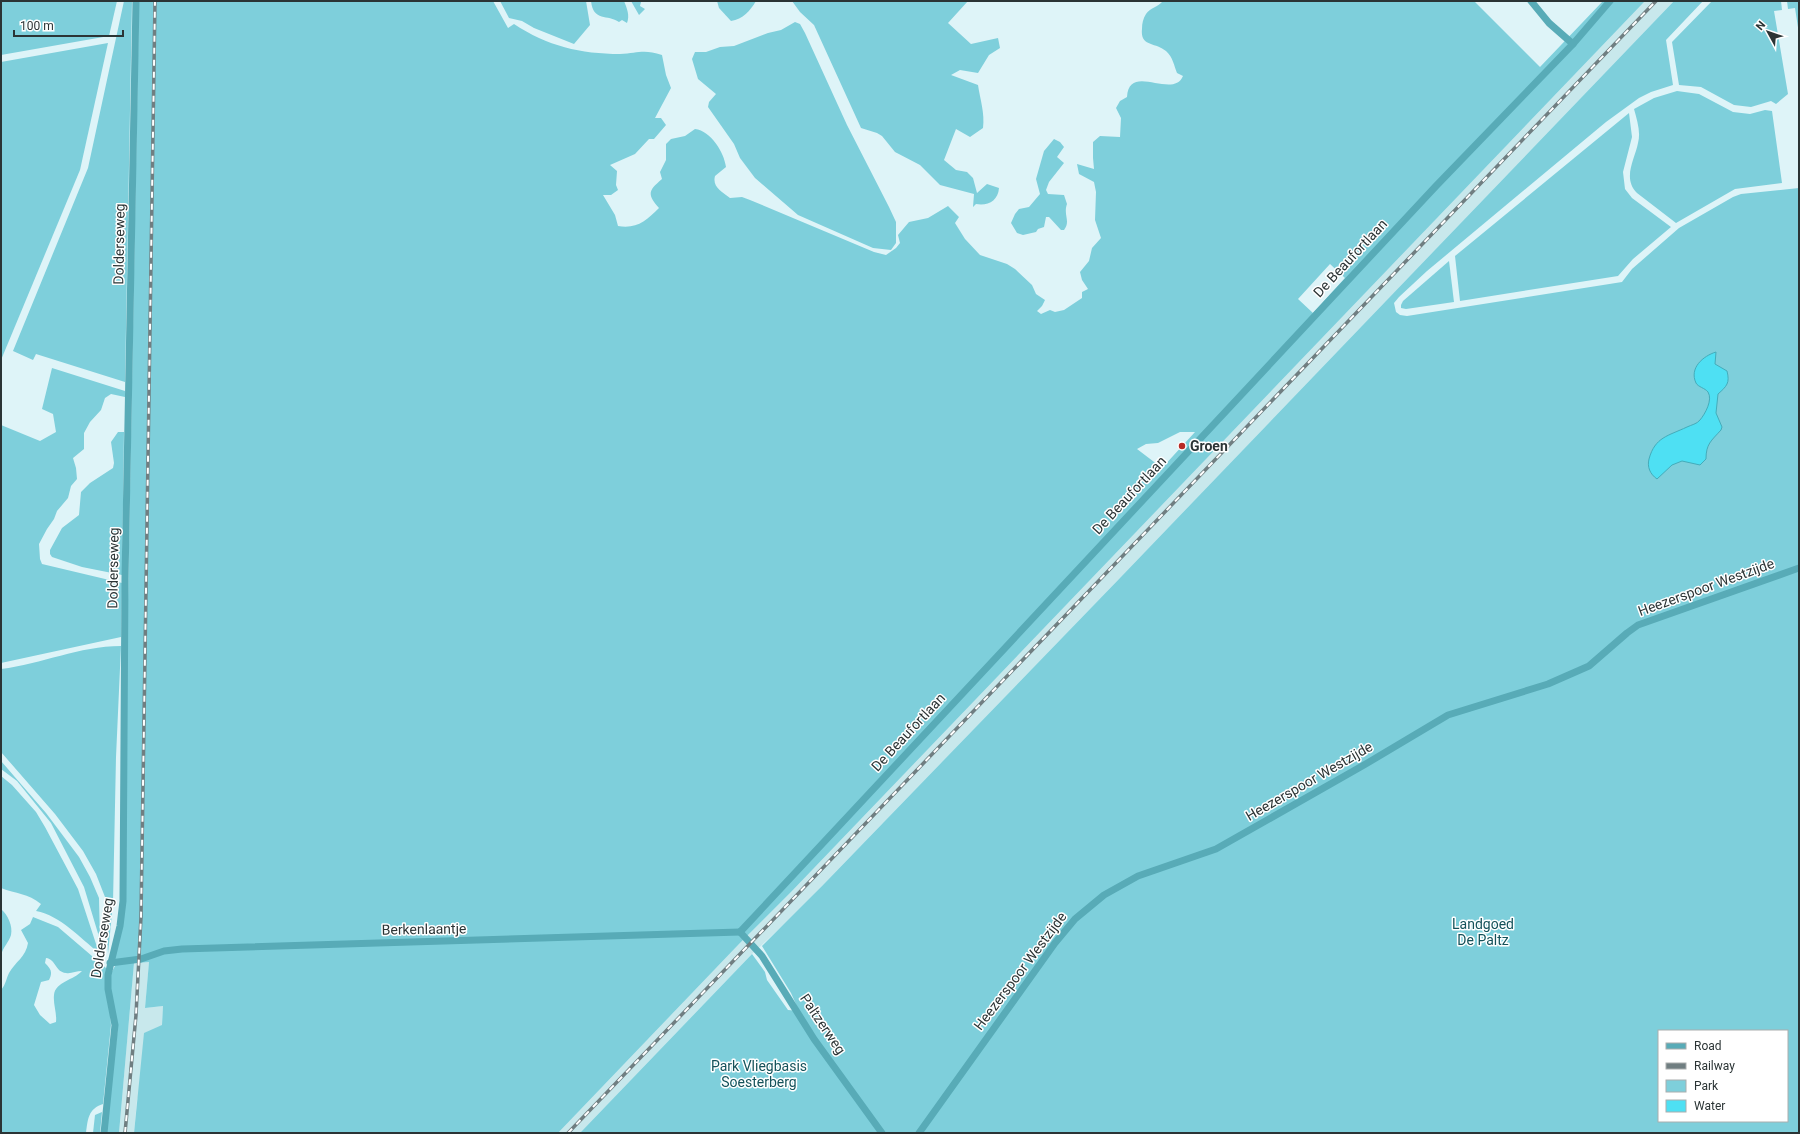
<svg xmlns="http://www.w3.org/2000/svg" width="1800" height="1134" viewBox="0 0 1800 1134" font-family="Roboto,sans-serif">
  <style>
    .built { fill: #c8e8ec }
    .green { fill: #7ecfdb; fill-rule: evenodd }
    .water { fill: #4ee0f3; stroke: #44acba }
    .lines { fill: none; stroke-linecap: round; stroke-linejoin: round }
    .street { stroke: #58abb7; stroke-width: 7 }
    .rail-casing { stroke: #707e81; stroke-width: 3.5 }
    .rail { stroke: #fff; stroke-width: 2; stroke-dasharray: 6; stroke-linecap: butt }
    .poi-dot { fill: #b82a25; stroke: #fff; stroke-width: 1.5 }
    .labels { text-anchor: middle; dominant-baseline: central; stroke-width: 3; stroke-linejoin: round; paint-order: stroke }
    .street-label { font-size: 14px; fill: #2b3435; stroke: #fff }
    .poi-label { font-size: 14px; font-weight: bold; fill: #2b3435; stroke: #fff; text-anchor: start }
    .park-label { font-size: 14px; fill: #14525a; stroke: #fff }
  </style>
  <rect width="100%" height="100%" fill="#def4f8"/>
  <g class="built">
    <polygon points="1645,1 1674,1 1119,579 791,918 752,954 580,1133 558,1133 739,944 792,891"/>
    <polygon points="134,962 149,962 145,1008 163,1006 162,1025 137,1100 134,1133 119,1133"/>
  </g>
  <g class="green">
    <polygon points="1,1 117,1 109,36 1,55"/>
    <polygon points="124,1 132,1 125,382 36,354 33,360 13,351 88,168"/>
    <path d="M139 1H493L508 28 514 24C547 46 581 54 620 54 638 53 644 49 662 55L666 75 671 88 655 118H661L666 125 654 139H649L635 154 610 165 617 171 616 185 618 190 611 195H603L615 215 618 226C637 229 646 221 659 208 647 194 648 191 662 179L660 172 666 160V144L671 139 685 136 695 129C711 131 724 152 726 167L715 176C712 187 722 192 730 198L742 197 750 200 874 252 886 255 896 248 900 243 898 235 909 222 928 218 948 206 959 217 955 223 965 239 980 255 1007 264 1015 269 1032 285 1036 294 1045 300 1042 306 1037 311 1041 314 1050 310 1055 312 1064 310 1082 298V292L1088 289 1082 280 1080 272 1089 261 1092 248 1101 238 1095 220 1096 192 1094 182 1079 174 1077 164 1094 169 1093 158V142L1100 136 1120 137 1121 118 1116 108 1120 101 1127 97C1129 62 1173 100 1183 76L1177 73C1174 66 1173 57 1166 51 1156 42 1140 47 1142 29 1142 23 1143 19 1146 14 1150 8 1158 7 1163 1H1474L1540 67 1603 1H1645L792 891 739 944 558 1133H134L144 1033 162 1025 163 1006 145 1008 149 962 134 963 119 1133H106L118 1026 110 989V975L115 966V955L122 927ZM1330 264 1345 278 1313 313 1298 299ZM1180 432H1195L1162 468 1137 449 1146 444 1158 443Z"/>
    <polygon points="500,1 586,1 590,25 574,44 534,28 522,21 509,18"/>
    <path d="M591 1H624C627 8 630 16 627 23L622 20 619 22C608 14 593 22 591 1Z"/>
    <polygon points="631,1 641,2 640,6 645,9 639,15"/>
    <path d="M717 1H756C750 11 743 19 731 21L719 8Z"/>
    <path d="M792 1H968L948 23 971 44 998 38 1000 48 989 55 978 73 960 70 951 75 978 85C980 99 985 113 983 128L970 137 956 129 944 160 956 170 967 172 973 178 977 193 987 184 999 188C998 201 988 206 976 204L973 207 974 194 940 185 920 165 895 152 882 136 877 133 861 128 814 25 800 12Z"/>
    <path d="M1674 1H1703L1666 40 1673 85 1651 92 1639 98 1606 122 1427 271 1399 297 1394 303 1396 312 1400 315 1407 316 1622 282 1632 269 1679 228 1733 197 1741 194 1799 188V1133H580L752 954 765 972 767 980 788 1010 799 1011 791 993 762 946 823 885 1119 579ZM1659 1031H1787V1121H1659Z"/>
    <polygon points="1712,1 1781,1 1782,10 1774,11 1788,94 1776,104 1771,101 1751,107 1734,105 1701,87 1679,85 1672,42"/>
    <polygon points="1787,1 1799,1 1799,34 1795,8 1788,9"/>
    <polygon points="795,22 800,24 805,33 847,125 889,207 896,222 896,243 891,250 873,248 798,215 755,178 740,158 734,144 708,107 709,102 716,94 698,79 692,59 695,52 706,52 720,47 734,46 768,33 781,30"/>
    <polygon points="108,43 80,170 1,360 1,62"/>
    <path d="M1677 91 1699 94 1733 112 1750 114 1765 110 1772 111 1782 183 1735 189 1676 223 1637 193C1622 178 1635 159 1638 143 1641 132 1637 120 1634 109L1654 98Z"/>
    <polygon points="1629,113 1632,137 1623,172 1625,189 1632,198 1671,227 1633,259 1618,276 1460,301 1455,256"/>
    <path d="M1054 139 1060 142 1064 147 1057 157 1064 163 1049 182 1046 190 1048 194 1064 195 1067 204C1063 215 1071 221 1064 230H1061L1049 217H1046L1044 227 1038 229 1036 232 1023 235 1017 233 1011 223 1015 214 1019 209 1029 207 1040 194 1036 179 1044 151Z"/>
    <polygon points="1449,261 1454,302 1406,309 1401,308 1401,305 1403,301"/>
    <polygon points="52,368 125,391 125,397 111,394 105,398 101,410 90,422 84,433 84,449 73,458 76,468 77,479 71,486 68,498 57,511 54,519 47,529 39,544 40,559 42,564 122,583 121,637 1,663 1,425 40,441 56,432 53,414 42,409"/>
    <polygon points="118,432 124,432 122,575 82,567 52,557 50,554 50,550 62,528 79,515 81,492 90,483 113,468 114,463 111,442"/>
    <path d="M121 646 116 757 113 903 108 954 105 897 96 874 83 851 55 814 1 752V669C42 664 79 646 121 646Z"/>
    <polygon points="1,761 46,813 79,857 90,877 99,898 100,940 84,887 51,823 17,781 1,769"/>
    <path d="M1 776 12 785 36 812 45 827 78 889 99 953C79 937 61 916 36 911L41 904C28 893 16 894 1 888Z"/>
    <path d="M1 909C8 915 13 926 11 935 9 942 3 947 1 955Z"/>
    <path d="M33 917 58 927 106 968 111 1025 103 1104C88 1109 88 1119 86 1133H1V990C6 984 6 979 9 973 15 962 26 957 28 943L21 930 30 924ZM46 958C56 959 55 972 66 973 71 974 76 971 82 971 74 980 55 982 54 995 53 1004 57 1013 56 1022L50 1024 40 1015 34 1005 41 982 49 980C53 972 51 969 45 963Z"/>
    <polygon points="102,1112 100,1133 93,1133 95,1115"/>
  </g>
  <path class="water" d="M1716 352 1715 364 1727 371C1730 383 1727 386 1718 394L1716 413 1722 427 1721 430C1711 441 1706 444 1706 459L1700 465 1682 461 1672 465 1657 479C1650 474 1647 467 1649 459 1655 437 1668 436 1687 427 1691 425 1697 424 1700 420 1705 414 1713 400 1708 392 1705 388 1698 387 1696 383 1689 368 1703 356 1716 352Z"/>
  <g class="lines">
    <g class="street">
      <polyline points="1531,1 1549,23 1573,44"/>
      <polyline points="740,932 1436,186 1573,44 1610,1"/>
      <polyline points="740,932 762,956 814,1039 882,1133"/>
      <polyline points="110,963 141,959 164,951 182,949 740,932"/>
      <polyline points="104,1133 115,1025 108,989 108,975 120,926 123,901 125,579 136,1"/>
      <polyline points="919,1133 1055,943 1075,919 1104,895 1138,876 1216,849 1364,765 1448,715 1548,684 1589,666 1627,633 1638,625 1799,568"/>
    </g>
    <defs>
      <g id="rail">
        <polyline points="125,1133 136,1015 141,917 155,1"/>
        <polyline points="568,1133 1656,1"/>
      </g>
    </defs>
    <use href="#rail" class="rail-casing"/>
    <use href="#rail" class="rail"/>
  </g>
  <circle class="poi-dot" cx="1182" cy="446" r="4"/>
  <g class="labels">
    <g class="street-label">
      <text transform="translate(119 244) rotate(-89)">Dolderseweg</text>
      <text transform="translate(1350 258) rotate(-47)">De Beaufortlaan</text>
      <text transform="translate(1129 495) rotate(-47)">De Beaufortlaan</text>
      <text transform="translate(113 568) rotate(-89)">Dolderseweg</text>
      <text transform="translate(1706 587) rotate(-20)">Heezerspoor Westzijde</text>
      <text transform="translate(908 732) rotate(-47)">De Beaufortlaan</text>
      <text transform="translate(1309 781) rotate(-30)">Heezerspoor Westzijde</text>
      <text transform="translate(424 929) rotate(-1)">Berkenlaantje</text>
      <text transform="translate(102 938) rotate(-81)">Dolderseweg</text>
      <text transform="translate(1020 971) rotate(-53)">Heezerspoor Westzijde</text>
      <text transform="translate(823 1024) rotate(56)">Paltzerweg</text>
    </g>
    <g class="poi-label">
      <text x="1190" y="446">Groen</text>
    </g>
    <g class="park-label">
      <text x="1483" y="924">Landgoed<tspan x="1483" dy="16">De Paltz</tspan></text>
      <text x="759" y="1066">Park Vliegbasis<tspan x="759" dy="16">Soesterberg</tspan></text>
    </g>
  </g>
  <rect width="1800" height="1134" fill="none" stroke="#2b3435" stroke-width="4"/>
  <rect x="1658" y="1030" width="130" height="92" fill="#ffffff" stroke="#aaaeae"/>
  <rect x="1666" y="1043" width="20" height="6" fill="#58abb7" stroke="#aaaeae"/>
  <text x="1694" y="1050" font-size="12" fill="#2b3435">Road</text>
  <rect x="1666" y="1063" width="20" height="6" fill="#707e81" stroke="#aaaeae"/>
  <text x="1694" y="1070" font-size="12" fill="#2b3435">Railway</text>
  <rect x="1666" y="1080" width="20" height="12" fill="#7ecfdb" stroke="#aaaeae"/>
  <text x="1694" y="1090" font-size="12" fill="#2b3435">Park</text>
  <rect x="1666" y="1100" width="20" height="12" fill="#4ee0f3" stroke="#aaaeae"/>
  <text x="1694" y="1110" font-size="12" fill="#2b3435">Water</text>
  <g transform="translate(1768 32) rotate(310)" stroke="#ffffff" stroke-width="3" paint-order="stroke">
  <path d="M0-3L7 15L0 10L-7 15Z" fill="#2b3435"/>
  <text y="-6" font-size="11" font-weight="bold" text-anchor="middle" fill="#2b3435">N</text>
  </g>
  <path d="M14 30v6h109v-6" fill="none" stroke="#2b3435" stroke-width="2"/>
  <text x="20" y="30" font-size="12" fill="#2b3435" stroke="#ffffff" stroke-width="3" paint-order="stroke">100 m</text>
</svg>
